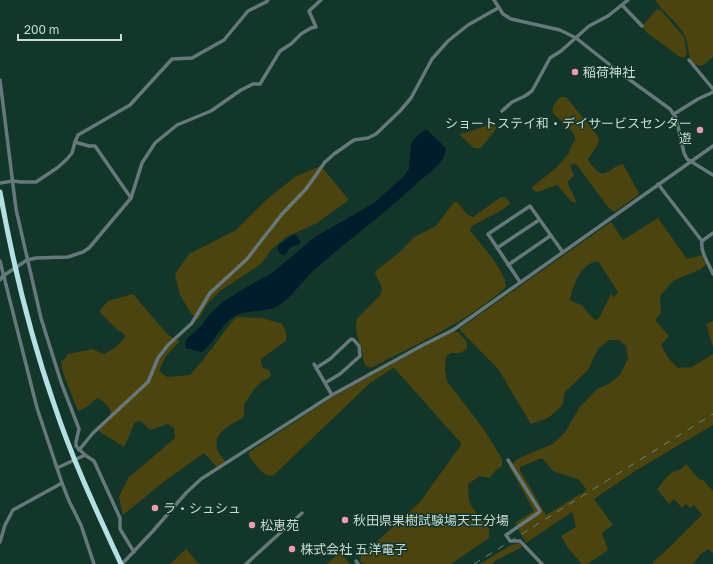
<svg xmlns="http://www.w3.org/2000/svg" width="713" height="564" viewBox="0 0 713 564" font-family="'Golos Text','Noto Sans JP',sans-serif">
  <style>
    .green { fill: #4b440f; fill-rule: evenodd }
    .water { fill: #001d2b }
    .lines { fill: none; stroke-linecap: round; stroke-linejoin: round }
    .minor { stroke: #667879; stroke-width: 3.5 }
    .highway { stroke: #b3e0e3; stroke-width: 5 }
    .rail { stroke: #68847a; stroke-width: 1; stroke-dasharray: 7 7; stroke-linecap: butt }
    .poi-dot { fill: #f19ab1; stroke: #123629; stroke-width: 1.5 }
    .labels { text-anchor: middle; dominant-baseline: central; stroke-width: 3; stroke-linejoin: round; paint-order: stroke }
    .poi-label { font-size: 13px; fill: #c9dcd4; stroke: #123629; text-anchor: start }
  </style>
  <rect width="100%" height="100%" fill="#123629"/>
  <g class="green">
    <path d="M655 0H713V57L702 66C686 65 690 47 685 36 678 23 664 13 655 0Z"/>
    <polygon points="656,10 661,10 684,37 687,54 684,58 680,57 646,32 642,26"/>
    <path d="M561 97H566L598 136 599 140 597 146 588 159C589 164 593 166 596 170 605 180 613 165 623 164L639 193 637 196 614 212 608 207 576 164 570 165 574 176 568 181V184L576 201 575 203 571 201 557 185 538 192 533 191 532 187 556 168 569 153 571 146 575 140V136L571 130 553 113C551 106 556 101 561 97Z"/>
    <polygon points="492,123 495,124 496,129 481,148 474,148 460,135 460,134 475,130"/>
    <polygon points="321,166 349,200 317,223 286,237 272,249 261,264 220,291 208,303 198,320 190,312 180,295 175,274 189,254 236,230 265,201 296,176"/>
    <path d="M501 197H504L509 201 510 204 502 210 472 226 470 230C481 246 505 268 506 287 467 322 417 344 371 368L366 366C362 360 363 354 361 347 358 338 354 330 357 319L380 295C385 286 378 282 375 273L378 269 400 252 414 237 436 226 454 202H457L467 214 473 217Z"/>
    <path d="M658 218 687 259 702 255 706 264 701 269 673 281 660 296 661 313 655 320 669 336 661 345 669 359 678 368 692 367 713 354V425L635 471 594 499 613 525 602 533 608 550 588 564H582L568 548 561 536 576 527 572 512 526 543 515 523 534 511 509 466 519 458 553 444 566 431 579 408 597 389 607 385 619 376 628 359 626 346 619 340H609L598 349 588 370 565 392 562 406 548 418 531 424 498 369 459 329 611 222 623 240ZM598 261 618 292 614 297 611 294 599 318 595 320 588 313 583 306 570 300C573 285 581 263 598 261ZM542 458 553 471 578 479 587 490 546 515 520 470V467Z"/>
    <path d="M133 294 168 335 180 341 166 356 159 371 167 377 190 375C207 357 220 336 236 317L262 318 282 324 286 332V341L261 359V363L263 368 269 370 271 375 269 378 261 382 254 389 244 405V417C232 424 213 432 217 448 217 452 222 457 225 461L217 467 204 453 166 480 123 515 119 497 128 478 175 438 174 428 167 424 150 430 141 421 135 422 124 447 100 432 97 427 111 415C111 406 104 402 97 398L87 407 78 411 63 373 61 361 64 360 68 354 92 349 104 354 115 348 125 338 124 334 116 329 99 311 108 301Z"/>
    <polygon points="713,321 713,347 706,324"/>
    <polygon points="454,332 458,332 467,342 467,349 460,353 451,353 446,357 445,370 447,381 485,431 502,459 502,466 495,471 490,478 480,476 468,484 469,501 472,507 489,529 489,538 451,564 363,564 360,561 361,556 420,502 461,445 461,443 395,369 393,368 370,383 274,475 268,476 262,472 249,457 249,452 331,398 441,337"/>
    <path d="M686 464 699 479 703 480 713 491V553L708 549 701 554 693 564H653V562C670 548 685 531 702 515L694 505 690 508 686 504 682 508 674 499 669 504 657 489C663 482 670 470 680 470Z"/>
    <polygon points="519,543 522,547 493,562 494,564 480,564 511,545"/>
    <polygon points="186,549 199,564 170,564"/>
    <polygon points="340,552 350,564 327,564"/>
  </g>
  <g class="water">
    <path d="M426 129 446 148C445 164 427 174 416 184 383 215 347 241 313 271 301 282 291 299 276 307 265 312 246 310 237 315 222 322 215 342 202 352L185 348 186 340 201 326 208 316 224 301 252 284 272 273 315 237 374 203 404 176 409 169 411 144 416 137Z"/>
    <polygon points="293,235 296,235 300,241 300,244 291,247 285,255 280,254 277,248 279,245"/>
  </g>
  <g class="lines">
    <g class="minor">
      <polyline points="494,0 503,14 511,19 560,30 576,38 619,72 670,109 676,118 684,153 687,159 713,175"/>
      <polyline points="622,5 642,26"/>
      <polyline points="689,60 713,89"/>
      <polyline points="0,80 16,209 21,231 41,318 61,382 79,429 76,442 76,446 85,455 94,461 120,518 120,529 134,552"/>
      <polyline points="502,111 512,102 525,96 532,91 550,58 561,51 589,26 608,16 628,0"/>
      <polyline points="674,114 698,99 713,92"/>
      <polyline points="75,142 78,135 130,105 172,59 192,58 224,40 248,11 266,2 268,0"/>
      <polyline points="0,183 13,181 21,182 36,182 57,168 67,159 72,153 75,142 89,146 95,146 131,198"/>
      <path d="M658 184 702 241C700 252 709 264 713 274"/>
      <polyline points="702,241 713,233"/>
      <polyline points="497,248 539,220"/>
      <polyline points="0,261 37,408 62,483 69,501 81,525 94,564"/>
      <polyline points="508,265 550,236"/>
      <polyline points="0,280 3,276 27,260 36,258 68,257 83,252 89,248 131,198 142,163 155,143 177,125 211,111 241,90 253,84 260,84 280,51 291,44 301,34 311,28 316,27 309,11 321,0"/>
      <polyline points="520,282 488,234 530,206 562,251"/>
      <polyline points="314,364 332,395"/>
      <polyline points="316,368 330,359 351,339 354,340 359,346 360,356 340,374 325,383"/>
      <polyline points="79,450 93,433 148,382 158,358 168,345 192,323 210,293 247,259 282,214 306,189 325,162 334,154 354,140 368,138 376,134 400,111 411,98 432,59 448,41 468,25 498,8"/>
      <polyline points="508,460 540,511 538,513 506,535 510,541 520,541 542,564"/>
      <polyline points="57,468 85,455"/>
      <polyline points="0,542 5,525 13,510 62,483"/>
      <polyline points="356,561 358,564"/>
      <polyline points="122,564 153,531 186,493 201,479 332,395 423,345 453,330 713,146"/>
      <polyline points="246,564 302,513"/>
    </g>
    <path class="highway" d="M0 192C13 264 30 335 54 404 72 459 97 512 121 564"/>
    <polyline class="rail" points="474,564 713,414"/>
  </g>
  <g class="poi-dot">
    <circle cx="575" cy="72" r="4"/>
    <circle cx="700" cy="130" r="4"/>
    <circle cx="155" cy="508" r="4"/>
    <circle cx="345" cy="520" r="4"/>
    <circle cx="252" cy="525" r="4"/>
    <circle cx="292" cy="549" r="4"/>
  </g>
  <g class="labels">
    <g class="poi-label">
      <text x="583" y="72">稲荷神社</text>
      <text x="692" y="123" text-anchor="end">ショートステイ和・デイサービスセンター<tspan x="692" dy="15">遊</tspan></text>
      <text x="163" y="508">ラ・シュシュ</text>
      <text x="353" y="520">秋田県果樹試験場天王分場</text>
      <text x="260" y="525">松恵苑</text>
      <text x="300" y="549">株式会社 五洋電子</text>
    </g>
  </g>
  <path d="M18 34v6h103v-6" fill="none" stroke="#c9dcd4" stroke-width="2"/>
  <text x="24" y="34" font-size="12" fill="#c9dcd4" stroke="#123629" stroke-width="3" paint-order="stroke">200 m</text>
</svg>
